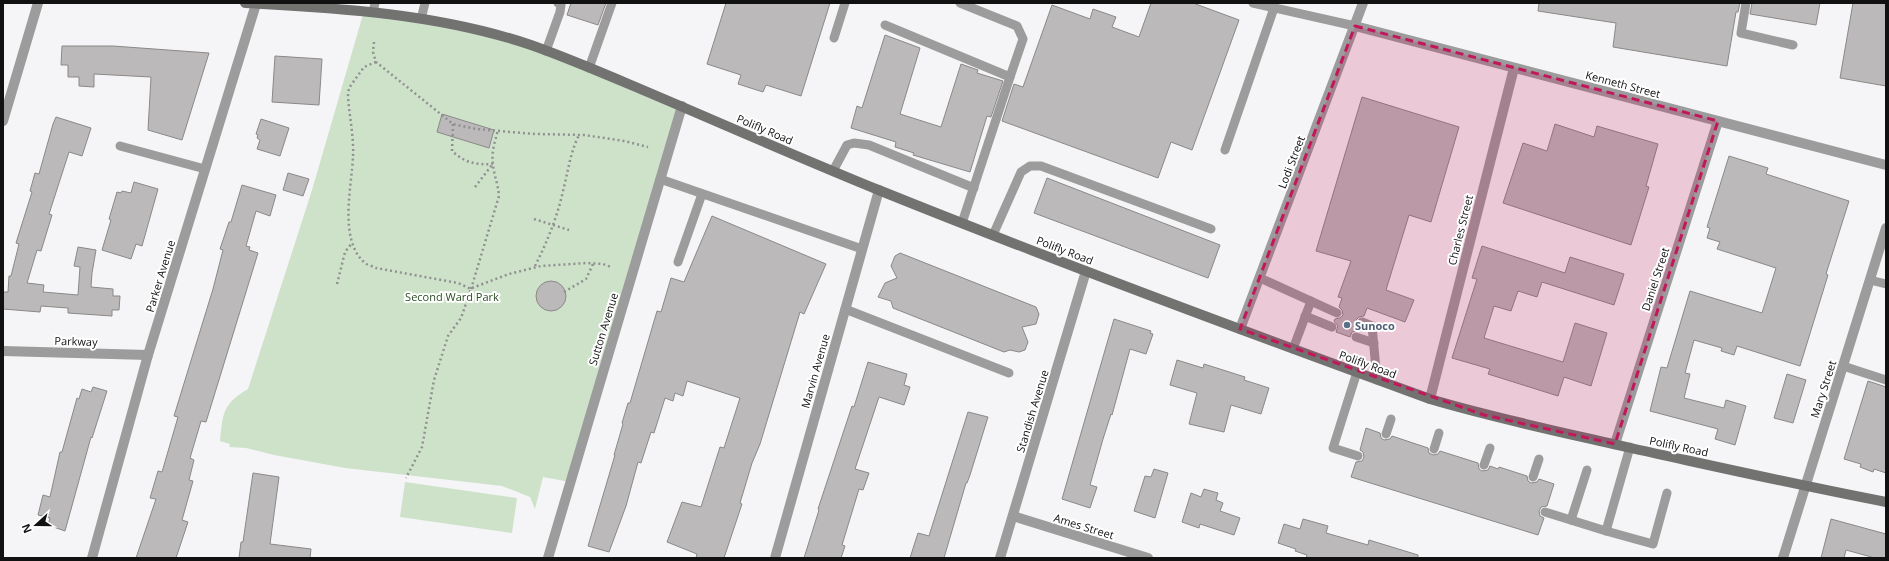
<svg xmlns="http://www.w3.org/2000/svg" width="1889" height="561" viewBox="0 0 1889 561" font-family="'Open Sans',sans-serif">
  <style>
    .green { fill: #cee2ca }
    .building { fill: #bbb9b9; stroke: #8a8988 }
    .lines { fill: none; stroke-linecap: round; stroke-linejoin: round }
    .path { stroke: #909091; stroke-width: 2.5; stroke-dasharray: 2 3; stroke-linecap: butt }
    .lane { stroke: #9c9c9c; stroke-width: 9 }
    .street { stroke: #9c9c9c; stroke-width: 10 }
    .secondary { stroke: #727271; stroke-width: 10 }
    .marked { fill: #c2185b; fill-opacity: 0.2; stroke: #c2185b; stroke-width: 3; stroke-dasharray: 8 5; stroke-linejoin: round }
    .service-dot { fill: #5c6f8a; stroke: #fff; stroke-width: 1.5 }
    .labels { text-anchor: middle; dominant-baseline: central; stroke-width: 4; stroke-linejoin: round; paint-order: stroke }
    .street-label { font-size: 11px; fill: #111; stroke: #fff }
    .park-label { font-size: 11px; fill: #284c21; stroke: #fff }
    .service-label { font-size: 11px; font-weight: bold; fill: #4e5e75; stroke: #fff; text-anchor: start }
  </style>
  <rect width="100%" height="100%" fill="#f5f5f7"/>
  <g class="green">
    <path d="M364 11 530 45 682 106 570 482 543 477 535 509 530 497 502 486 345 468 274 455 246 448 229 447 230 444 220 441C223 414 222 404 248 389L312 190Z"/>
    <polygon points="405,482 517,498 512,533 400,517"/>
  </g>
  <g class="building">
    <polygon points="571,3 606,3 598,25 567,15"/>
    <polygon points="726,3 830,3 801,96 766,85 763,92 738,84 741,75 707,64"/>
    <polygon points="1151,3 1193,3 1239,20 1192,150 1171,142 1158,178 1002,121 1014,84 1023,87 1052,5 1090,19 1093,9 1116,17 1112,27 1139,37"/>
    <polygon points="1539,3 1740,3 1738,12 1736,12 1727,66 1613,47 1616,23 1538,11"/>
    <polygon points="1752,3 1820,3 1816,25 1750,14"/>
    <polygon points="1853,3 1886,3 1886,86 1840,78"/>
    <polygon points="885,35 920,48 900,114 941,127 961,64 978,70 977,73 1003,81 991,117 987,116 970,172 913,155 914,153 895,147 896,142 851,128 857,106 862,108"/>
    <polygon points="62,46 113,46 209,53 182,140 148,130 151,77 94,74 94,87 79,86 79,77 68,77 68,65 61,65"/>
    <polygon points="275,56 322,59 319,105 272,102"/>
    <polygon points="1362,97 1459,127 1431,222 1409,215 1386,290 1414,300 1405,322 1367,308 1364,316 1359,317 1356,320 1357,325 1360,327 1358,331 1352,332 1350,337 1336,332 1338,326 1334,321 1335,319 1340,318 1343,315 1342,310 1339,307 1342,298 1338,297 1351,261 1316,251"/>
    <polygon points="442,114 494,130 489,148 437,132"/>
    <polygon points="56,117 91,128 82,156 69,152 49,214 52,215 41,251 37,250 27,283 44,285 43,292 78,295 80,267 74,266 78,247 96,250 92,273 91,287 113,289 113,296 120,296 119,310 112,310 112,316 68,313 68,308 41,306 40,312 3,309 3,292 8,292 9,276 11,276 19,244 16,243 32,192 30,191 35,173 39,174 53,124"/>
    <polygon points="261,119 289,128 280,156 257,149 260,140 257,138 258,135 256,134"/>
    <polygon points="1555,124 1594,137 1597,126 1658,144 1646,186 1649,187 1631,245 1503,203 1523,143 1547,151"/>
    <polygon points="1729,156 1768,168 1766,174 1849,201 1826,274 1828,275 1800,366 1737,346 1734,355 1721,351 1722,348 1694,340 1685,373 1690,374 1684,398 1724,408 1726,400 1746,406 1735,445 1715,439 1718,429 1650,411 1661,367 1667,368 1690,291 1762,313 1776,268 1717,249 1720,242 1707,238 1710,228 1707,227"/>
    <polygon points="288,173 309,179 303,196 283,190"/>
    <polygon points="1047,178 1220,245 1208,278 1034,213"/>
    <polygon points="134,182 158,189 142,246 136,244 131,259 102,250 111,220 109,219 117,192 121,193 122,191 131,193"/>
    <polygon points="242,185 276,195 270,216 256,211 246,246 250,247 249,250 258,253 206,422 201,421 190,458 194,460 189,480 193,481 182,520 188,522 176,558 136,558 156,499 150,498 158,471 162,472 178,417 174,416 213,289 223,250 220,249 229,222 231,222"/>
    <polygon points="712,216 826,264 804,314 800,312 760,444 752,463 740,503 742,504 724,558 696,558 697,554 667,542 682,502 701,507 720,447 724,448 740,398 687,381 683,396 675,393 673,401 665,398 654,433 651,432 641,463 638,462 626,506 609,552 588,546 615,455 614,455 623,424 622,423 628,403 630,403 657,311 661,312 671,278 684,282"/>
    <polygon points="1482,246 1565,273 1570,257 1624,274 1614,305 1542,282 1537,297 1518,291 1511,311 1494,306 1484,338 1563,362 1575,323 1607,333 1591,386 1564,377 1558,396 1488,374 1490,369 1452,358 1477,279 1472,278"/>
    <polygon points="900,253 1036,307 1039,314 1036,324 1022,327 1028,342 1025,350 1019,352 1010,350 1004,352 893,308 891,301 878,297 885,283 897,278 891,266 895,256"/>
    <circle cx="551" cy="296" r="15"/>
    <polygon points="1114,319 1151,331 1150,333 1153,334 1146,354 1130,349 1112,415 1111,414 1103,439 1090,485 1097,487 1090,508 1062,499"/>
    <polygon points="1177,360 1203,368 1204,364 1245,377 1244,380 1269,388 1261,414 1231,405 1224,432 1189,424 1197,393 1170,385"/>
    <polygon points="868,362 907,374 904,385 910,387 904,405 879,397 855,469 869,473 863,490 859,489 842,545 845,546 841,558 804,558 819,510 818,509 852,406 854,407"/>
    <polygon points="1787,374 1806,380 1793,423 1774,418"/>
    <polygon points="1868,381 1886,387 1886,473 1874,469 1873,472 1860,467 1861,464 1844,459"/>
    <polygon points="93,387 107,391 92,438 91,437 65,531 48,525 50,518 38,515 43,495 50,497 60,452 62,452 77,398 79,399 82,389 91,392"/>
    <polygon points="968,412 988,417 970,475 967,483 966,483 944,558 910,558 918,533 929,536"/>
    <polygon points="1366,428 1380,433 1381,438 1384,440 1390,439 1392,436 1428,448 1429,453 1433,455 1438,454 1440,451 1478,463 1479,469 1482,471 1488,470 1490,466 1498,469 1499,467 1527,476 1528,481 1531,483 1537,482 1539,479 1554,484 1547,506 1541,507 1539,511 1540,516 1544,518 1538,535 1351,477 1356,462 1362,461 1364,457 1363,452 1360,450"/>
    <polygon points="1154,469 1168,473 1155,518 1134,511 1145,476 1151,477"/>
    <polygon points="253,473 279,477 270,544 311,549 310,558 239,558 241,542 243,542"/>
    <polygon points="1204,489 1218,493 1216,500 1223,503 1220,511 1240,518 1234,535 1200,524 1199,528 1182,522 1191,493 1201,497"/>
    <polygon points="1303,519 1328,526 1326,533 1368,545 1369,540 1418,555 1418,558 1306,558 1307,555 1295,551 1296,549 1278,543 1284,524 1300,529"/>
    <polygon points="1831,519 1886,534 1886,558 1875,558 1846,550 1844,558 1821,558"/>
  </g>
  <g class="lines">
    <g class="path">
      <polyline points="374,42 373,52 376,62 453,124 476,129 535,134 584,135 624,141 648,147"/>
      <path d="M376 62 364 67 349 88 348 95C349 115 354 136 353 156 352 186 338 240 365 263 367 265 373 266 376 268L458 283 471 289 461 318 448 336 434 380 422 447 406 478"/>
      <path d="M453 124 452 151C465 163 476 165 493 164"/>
      <polyline points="475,187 492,165"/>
      <polyline points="534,219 569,230"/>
      <path d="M535 266C547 242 557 218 563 191 568 172 570 153 579 135"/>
      <polyline points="337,284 345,252 352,243"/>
      <polyline points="472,288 509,274 541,266 587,263 603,264 611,267"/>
      <path d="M471 289 499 196C498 184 494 175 493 165 491 153 495 141 498 130"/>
      <polyline points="564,292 586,279 593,264"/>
    </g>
    <g class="lane">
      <polyline points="960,3 1017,26 1023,39 1010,77"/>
      <polyline points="1253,3 1355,26"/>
      <polyline points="1746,3 1741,33 1793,45"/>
      <polyline points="373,12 375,3"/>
      <polyline points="421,19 425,3"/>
      <polyline points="885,25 1010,77 962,223"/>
      <polyline points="834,38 845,3"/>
      <polyline points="546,51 560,12 561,5 558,3"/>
      <polyline points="589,68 612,3"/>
      <polyline points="120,146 205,169"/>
      <polyline points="1225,150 1274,8"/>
      <polyline points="833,171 847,145 854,143 869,145 974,188"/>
      <polyline points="660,179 862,249"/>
      <polyline points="993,235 1021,172 1030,166 1041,166 1211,229"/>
      <polyline points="678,262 702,194"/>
      <polyline points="1260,278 1337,313"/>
      <polyline points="1870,280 1886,284"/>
      <polyline points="845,309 1009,373"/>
      <polyline points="1305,316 1332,327"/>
      <polyline points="1362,322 1372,326 1377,380"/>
      <polyline points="1356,337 1374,343"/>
      <polyline points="1293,349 1311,301"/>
      <polyline points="1843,366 1886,380"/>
      <polyline points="1357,372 1333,448 1358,456"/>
      <polyline points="1386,434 1391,419"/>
      <polyline points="1434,449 1439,433"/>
      <polyline points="1484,465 1490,448"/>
      <polyline points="1533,477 1539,459"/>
      <polyline points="1545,512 1606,531 1630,447"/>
      <polyline points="1571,520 1587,470"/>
      <polyline points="1606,531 1653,544 1667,493"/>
    </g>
    <g class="street">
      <polyline points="1355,26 1886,165"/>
      <polyline points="3,121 38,3"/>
      <polyline points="1240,329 1363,3"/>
      <polyline points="3,351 148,355"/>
      <polyline points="1430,399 1514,68"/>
      <polyline points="1615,444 1718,121"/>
      <polyline points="1013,516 1148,558"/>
      <polyline points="92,558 148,355 256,4"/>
      <polyline points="548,558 682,106"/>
      <polyline points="775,558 879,190"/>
      <polyline points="1000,558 1086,271"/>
      <polyline points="1783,558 1886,228"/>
    </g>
    <path class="secondary" d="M245 3C341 8 439 14 531 45 565 57 598 71 631 85 714 120 797 157 881 191 1062 264 1246 332 1430 399 1497 419 1566 433 1635 449 1718 467 1802 486 1886 502"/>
  </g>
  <path class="marked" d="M1355 26 1718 121 1615 444 1484 415 1240 329Z"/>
  <circle class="service-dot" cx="1347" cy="325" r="4"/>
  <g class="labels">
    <g class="street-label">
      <text transform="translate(1623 84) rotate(15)">Kenneth Street</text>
      <text transform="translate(765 129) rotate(23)">Polifly Road</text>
      <text transform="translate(1291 162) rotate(-69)">Lodi Street</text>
      <text transform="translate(1460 230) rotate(-76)">Charles Street</text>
      <text transform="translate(1065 250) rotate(21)">Polifly Road</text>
      <text transform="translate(160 276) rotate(-73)">Parker Avenue</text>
      <text transform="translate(1655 279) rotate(-72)">Daniel Street</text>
      <text transform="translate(603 329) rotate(-73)">Sutton Avenue</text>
      <text transform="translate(76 341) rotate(2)">Parkway</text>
      <text transform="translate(1368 364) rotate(20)">Polifly Road</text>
      <text transform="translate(815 371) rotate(-74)">Marvin Avenue</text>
      <text transform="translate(1823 389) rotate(-72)">Mary Street</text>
      <text transform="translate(1032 411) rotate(-73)">Standish Avenue</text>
      <text transform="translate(1679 446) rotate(12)">Polifly Road</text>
      <text transform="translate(1084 526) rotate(17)">Ames Street</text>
    </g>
    <g class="park-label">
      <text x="452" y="296">Second Ward Park</text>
    </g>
    <g class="service-label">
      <text x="1355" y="325">Sunoco</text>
    </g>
  </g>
  <rect width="1889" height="561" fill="none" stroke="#111111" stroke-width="8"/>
  <g transform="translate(36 525) rotate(249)" stroke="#ffffff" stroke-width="3" paint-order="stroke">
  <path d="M0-3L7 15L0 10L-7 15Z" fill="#111111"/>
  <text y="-6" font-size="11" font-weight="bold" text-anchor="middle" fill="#111111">N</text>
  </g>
</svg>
